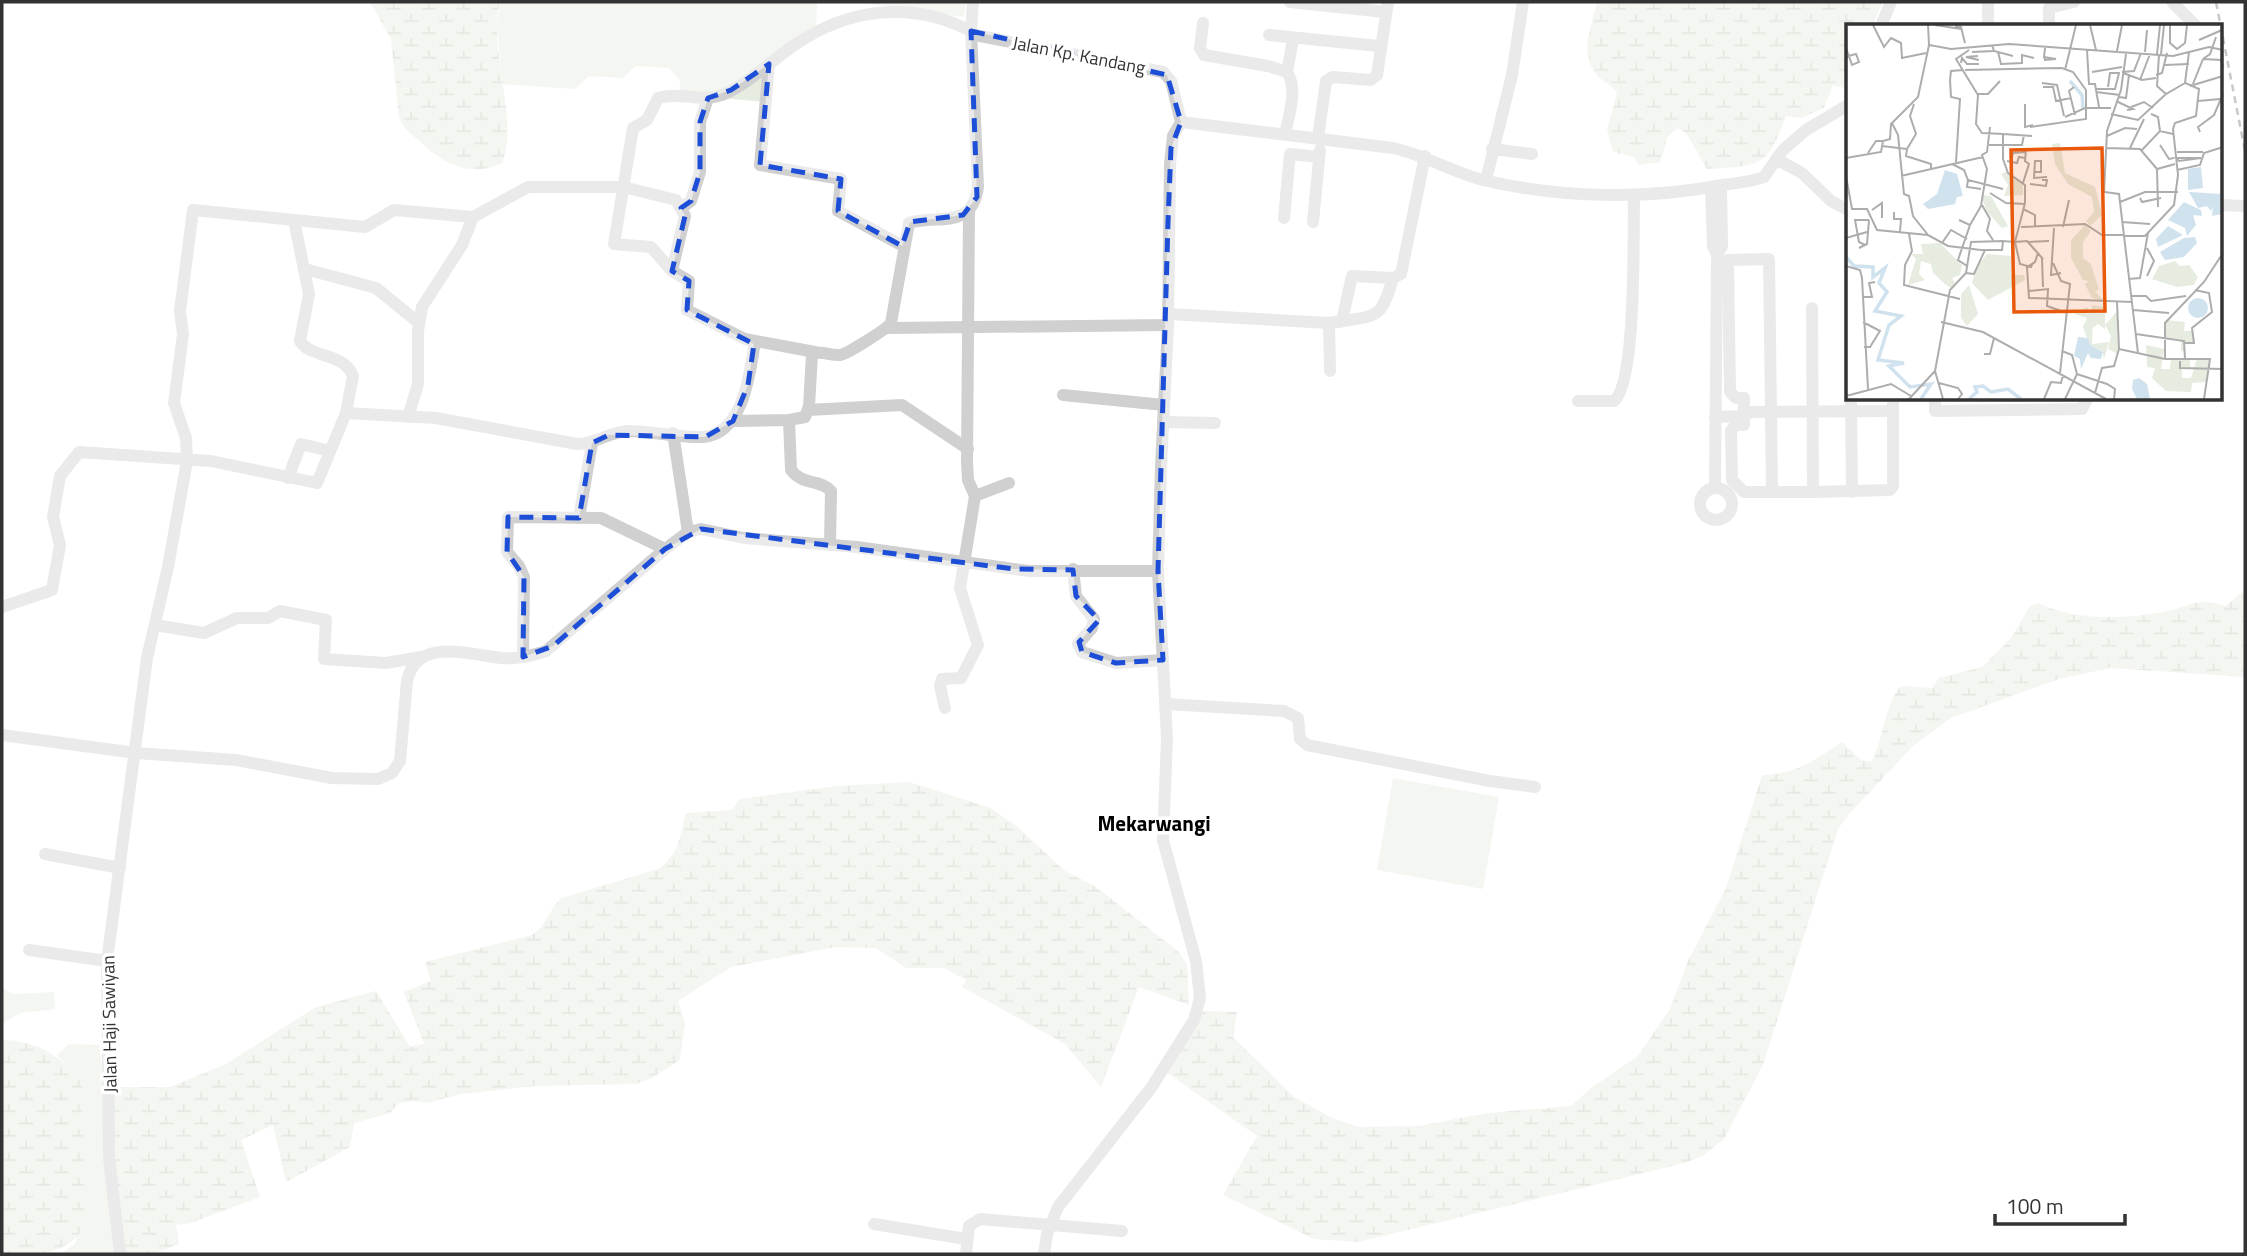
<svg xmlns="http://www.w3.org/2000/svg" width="2247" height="1256" viewBox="0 0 2247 1256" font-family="'Titillium Web',sans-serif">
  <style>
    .grass { fill: #e6ecdf }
    .wetland { fill: url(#wetland-marsh) }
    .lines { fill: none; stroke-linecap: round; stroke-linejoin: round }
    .minor { stroke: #d0d0d0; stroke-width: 12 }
    .rail { stroke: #888; stroke-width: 2.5; stroke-dasharray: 7 5; stroke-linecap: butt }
    .marked { fill: none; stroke: #1d4ed8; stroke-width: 5; stroke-dasharray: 14 9; stroke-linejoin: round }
    .labels { text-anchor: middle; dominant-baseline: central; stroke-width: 7; stroke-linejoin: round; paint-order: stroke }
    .street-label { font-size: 18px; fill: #333; stroke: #fff }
    .quarter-label { font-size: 21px; font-weight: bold; fill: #000; stroke: #fff }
    .inset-river { fill: none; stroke: #cfe2ee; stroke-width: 3.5 }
    .inset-road { fill: none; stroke: #adadad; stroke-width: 2 }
    .view { fill: #e8590c; fill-opacity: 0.15; stroke: #e8590c; stroke-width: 3.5 }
    .inset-edge { fill: none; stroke: #333; stroke-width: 3.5 }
  </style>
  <defs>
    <pattern id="wetland-marsh" width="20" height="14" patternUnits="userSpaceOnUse" patternTransform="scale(1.75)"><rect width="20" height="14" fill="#e6ecdf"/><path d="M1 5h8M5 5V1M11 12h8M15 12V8" fill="none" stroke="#c6cbc0"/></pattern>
  </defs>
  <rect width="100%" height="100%" fill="#fff"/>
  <g class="grass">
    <polygon points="500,2 817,2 816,32 772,66 764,102 723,98 705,105 679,99 680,80 669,68 636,66 623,78 589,76 575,89 502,84 497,27"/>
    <polygon points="856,2 966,2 964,17"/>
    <polygon points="1393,778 1499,797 1483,889 1377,870"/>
    <polygon points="2,988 14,994 54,992 55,1009 21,1013 4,1022 2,1029"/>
    <polygon points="69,1044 99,1045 106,1090 114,1254 61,1254 76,1243 82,1081 57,1055"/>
  </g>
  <g class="wetland">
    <path d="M370 2H500C487 49 520 121 502 163 469 179 441 162 417 139 409 132 402 127 399 117L391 39Z"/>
    <path d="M1597 2H1883L1872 26H1848V79L1844 88 1833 85 1824 108 1801 118 1786 116C1766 169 1761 165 1707 169L1686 133 1678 128 1668 136 1660 162 1639 165 1634 157 1613 152 1607 130 1617 93C1612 84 1602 82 1596 74 1579 51 1592 26 1597 2Z"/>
    <path d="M2245 590V677L2110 668 2059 679 1951 718 1913 746 1850 813 1838 829 1763 1065 1724 1139 1704 1155 1685 1163 1358 1242 1314 1239 1223 1195 1257 1136 1166 1072 1201 1011 1237 1012 1233 1037 1294 1097 1332 1118 1359 1127 1419 1126 1487 1113 1571 1106 1591 1088 1638 1056 1670 1009 1688 961 1726 888 1762 775C1798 774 1813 761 1842 742L1861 760 1871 762C1885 738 1883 706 1901 686L1932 688 1939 678 1982 667 2011 638 2030 606 2038 603C2074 621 2124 619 2163 612 2191 607 2195 596 2225 606Z"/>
    <path d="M909 782 991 808 1019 828 1065 871 1096 887 1179 952 1187 965 1189 1005 1139 987 1101 1087 1065 1044 962 987 966 980 944 968H906L876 948 836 947 731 967 678 1001 685 1024 680 1060 650 1079 636 1084 535 1086 461 1094 427 1103 415 1101 399 1103 390 1113 354 1123 350 1147 286 1182 273 1125 241 1140 260 1197 191 1223 176 1225 179 1244 153 1254H121L109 1147 115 1087H170L226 1064 316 1007 376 991 410 1047 424 1044 404 992 431 981 425 962 532 935C548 925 548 909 562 898L658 869C679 856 680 835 686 813L732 810 739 799 838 786Z"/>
    <path d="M2 1040C40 1041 56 1055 82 1080L85 1226C66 1256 39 1254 2 1254Z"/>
  </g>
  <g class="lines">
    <g class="minor">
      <polyline points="973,2 971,31 975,35 1163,72 1171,81 1181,122"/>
      <polyline points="1290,2 1385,12"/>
      <polyline points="2172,2 2196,26"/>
      <path d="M1203 23 1200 48 1204 55 1268 66 1287 72C1298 89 1289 115 1285 134"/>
      <polyline points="1881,26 1891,2"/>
      <polyline points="1988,26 1988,2"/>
      <polyline points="2049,26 2049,8 2074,2"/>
      <polyline points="1269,35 1379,46"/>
      <polyline points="769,64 760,165 841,179 838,211 903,246"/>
      <polyline points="1287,72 1292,45"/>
      <path d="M1181 122 1393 148C1425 155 1452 172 1483 180 1559 198 1646 200 1722 185 1736 183 1751 182 1764 177L1783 150 1806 130 1848 105"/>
      <polyline points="1318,138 1326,81 1333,77 1371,80 1377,75 1388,2"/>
      <polyline points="1492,149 1532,154"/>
      <polyline points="1776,159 1802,173 1831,201 1848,210"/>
      <polyline points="1486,180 1512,75 1523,2"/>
      <polyline points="1711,188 1713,246 1717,255"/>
      <polyline points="2221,205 2244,206"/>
      <polyline points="681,208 691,201 700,172 700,122 708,98"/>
      <polyline points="969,210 967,462 968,480 975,496"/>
      <polyline points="1284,218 1290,154 1319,157"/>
      <polyline points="1313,222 1320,150"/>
      <polyline points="305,269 376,288 419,323"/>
      <path d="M672 271 651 247 614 244 633 128 647 120 658 98C679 91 701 103 722 95 748 84 770 62 793 46 848 8 911 0 971 31L978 187C972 231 938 214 909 223L891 323C887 329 847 354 840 355 830 356 822 350 812 354L809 406 805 417 789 420 733 421"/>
      <polyline points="1169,314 1329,323 1342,321 1352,276 1393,278 1401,274 1425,156"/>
      <path d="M1338 322C1379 315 1381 319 1393 278"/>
      <polyline points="1329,323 1330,371"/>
      <polyline points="888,328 1168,325"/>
      <polyline points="1063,395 1164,405"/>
      <polyline points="1851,399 1852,492"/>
      <polyline points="1935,399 1935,411 2082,409 2087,399"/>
      <path d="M1578 401H1614C1637 383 1633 230 1634 195"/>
      <polyline points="808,410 902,405 968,449"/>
      <path d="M346 413 436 418 577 444C596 444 609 432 628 431 652 431 678 438 703 437 744 434 750 372 755 341"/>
      <polyline points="408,417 418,384 418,331 422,307 462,245 473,217"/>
      <polyline points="1715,417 1744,416 1751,412 1893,411"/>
      <path d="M789 420 791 470C803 486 821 479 831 491L830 544"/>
      <polyline points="1163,422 1215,423"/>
      <polyline points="673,433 688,532"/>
      <polyline points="288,478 301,444 330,451"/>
      <polyline points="1715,488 1717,255 1722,246 1721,186"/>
      <circle cx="1716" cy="504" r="16"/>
      <polyline points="1772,492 1769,259 1728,260 1730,392 1736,398 1744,398 1744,425 1735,425 1731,431 1732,480 1744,492 1813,492 1812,308"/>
      <polyline points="1813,492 1890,490 1893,486 1893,399"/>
      <polyline points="579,518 592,443"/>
      <polyline points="1073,569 1076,596 1094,619 1092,628 1078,644 1082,652 1116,663 1163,660"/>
      <path d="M2 607 52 590 60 545 53 517 60 476 79 452 211 461 317 483 346 413 353 376C344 352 311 359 300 341L309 294 294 220"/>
      <polyline points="155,625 204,633 237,618 268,618 280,611 326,620 324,659 386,663 421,657"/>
      <polyline points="523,657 524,577 519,566 507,552 508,517 601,518 665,549"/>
      <polyline points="1166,704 1284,711 1298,718 1300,739 1307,745 1490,781 1535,787"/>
      <polyline points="945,708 940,686 942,679 961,678 978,645 960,588 975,496 1009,483"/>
      <path d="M2 735 136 753 236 760 332 778 378 779 392 773 400 761 407 681C417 636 470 655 502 658 517 659 532 656 546 651L665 549 688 532 701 529 744 538 857 547 1029 571H1158"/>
      <polyline points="45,854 120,868"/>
      <polyline points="29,950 107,961"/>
      <polyline points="874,1224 966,1239"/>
      <polyline points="120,1254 109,1158 107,961 147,658 168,567 187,461 186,438 174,403 183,334 180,311 193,210 365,227 394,210 473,217 528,187 623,187 676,200 685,216 672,271 689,281 687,310 745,339 815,352"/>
      <polyline points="966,1254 969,1226 980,1219 1122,1231"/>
      <polyline points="1044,1254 1047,1234 1058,1207 1151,1088 1194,1020 1200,998 1196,961 1163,840 1167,738 1158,571 1161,467 1168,325 1170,164 1173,136 1181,122"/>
    </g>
    <polyline class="rail" points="2216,2 2245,151"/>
  </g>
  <path d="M0 0H2247V1256H0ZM971 31 1167 75 1181 122 1171 148 1168 222 1158 571 1163 660 1116 663 1082 652 1079 642 1099 620 1076 596 1073 570 1014 569 701 529 665 549 553 646 523 657 524 577 507 552 508 517 579 518 592 443 609 435 705 437 733 421 748 385 754 344 687 310 689 281 672 271 685 216 681 208 691 201 700 172V122L708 98 731 90 769 64 760 165 841 179 838 211 902 246 910 222 963 215 977 197Z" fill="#fff" fill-opacity=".55" fill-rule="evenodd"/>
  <path class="marked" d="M971 31 1167 75 1181 122 1171 148 1168 222 1158 571 1163 660 1116 663 1082 652 1079 642 1099 620 1076 596 1073 570 1014 569 701 529 665 549 553 646 523 657 524 577 507 552 508 517 579 518 592 443 609 435 705 437 733 421 748 385 754 344 687 310 689 281 672 271 685 216 681 208 691 201 700 172V122L708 98 731 90 769 64 760 165 841 179 838 211 902 246 910 222 963 215 977 197Z"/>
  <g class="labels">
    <g class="street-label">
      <text transform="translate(1079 55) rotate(11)">Jalan Kp. Kandang</text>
      <text transform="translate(109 1024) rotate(-91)">Jalan Haji Sawiyan</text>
    </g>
    <g class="quarter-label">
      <text x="1154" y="823">Mekarwangi</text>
    </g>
  </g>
  <g transform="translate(1846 24)">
    <rect width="376" height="376" fill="#fff"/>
    <path d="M241 283 247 293 246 320 263 318 258 335 256 327 244 321 237 303 241 294 228 290ZM320 296 339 298 338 307H347L348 319H338V328L335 327V316L319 315ZM300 321 318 325 315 345H324L325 335H344V345H336V354H345L351 335 363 336 360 358 346 359 345 368 320 367 306 354 309 344 301 343Z" fill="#e6ecdf"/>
    <path d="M271 287 272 330 262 325 265 312 259 301Z" fill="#e6ecdf"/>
    <path d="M214 119 219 149 249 163 256 191 244 202 240 197 248 188 246 173 222 160 209 140 206 120ZM162 147 177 160V171L158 172 162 161 155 150ZM135 171 145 172 162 202 156 204 141 188ZM239 201 245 207 237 218V234L245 240 253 266 249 267 259 278 246 274 239 260 243 257 237 256 225 234V216ZM94 219 116 241 114 251 106 254 109 259 105 264 99 260 87 249 85 240 75 237 73 250 79 256 62 261 70 235 65 230H77L75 220ZM141 230 165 232V251H178L179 256 142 276 126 259 130 244ZM329 237 334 242 343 241 352 253 348 261 331 263 306 255 313 242ZM123 261 132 290 121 302 115 294V270ZM246 281 259 283V305L252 300 244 306Z" fill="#e6ecdf"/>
    <path d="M355 143 357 164 342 166V145ZM99 146 111 150 117 172 111 173 109 180 82 185 77 180 91 170ZM343 168 375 170 376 190 366 192 367 182 365 187 361 182 352 184ZM338 178 355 186 356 192 347 191 350 201 341 212 339 204 322 196ZM322 202 337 211 312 223 310 215ZM349 213 351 219 338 233 319 236 314 228 338 214ZM342 284a10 10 0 1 1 20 0a10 10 0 1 1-20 0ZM232 313 242 314 244 321 257 328 255 335 245 334 242 329 235 345 234 335 228 332ZM293 354 301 360 304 375H291L286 365 287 356Z" fill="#cfe2ee"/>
    <path class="inset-river" d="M224 57 236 71 237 84M0 233 8 242 27 243V253L39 244 33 259 41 268 29 287 55 292 43 301 32 336 58 339 43 342 64 363 85 360 75 375M123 375 131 368 129 363 137 362 145 368 162 365 175 375"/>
    <path class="inset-road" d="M27 1 38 23 45 14 55 19 56 34 80 29M82 1 83 21 105 25 163 20 327 32 363 23 377 26M89 1 115 5M244 1 250 26M324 1V19L331 25 339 19 341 1M109 2 115 3 119 19M353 16 376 6M146 21 148 27 167 32M0 24 1 27 3 32 6 41 13 38 10 30 6 31 0 33M241 26 243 60H249L253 83M271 27 276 1M126 28 148 27M152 28 155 40 176 39V31L188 34M299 28 301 6M280 30 275 66 261 107 258 168 273 170 292 329M311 30 314 1M315 30 318 1M313 31 311 62 320 70 339 59M132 32 120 33 133 36M198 33 210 35 199 36 198 33 199 24M357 35 364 30 370 13M357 35 375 36 377 43M115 39 116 34 121 40H133M319 41 343 40M119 46 216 44 227 48 240 66V95L184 103M219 46 230 1M246 48 276 43M276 48 288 47 295 29M277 49 296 56 310 54M310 51 316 49 321 29M294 56 304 30M196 59 211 61 218 92M347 60 357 35M344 62 377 52M197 63H207L210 77 225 74M228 63 223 67 229 91M249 65H269L273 49H264L262 63M250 68 274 71M131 70H142L154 57M273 73 280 74 283 51M270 77 287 85 281 86M352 77 374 75M179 80V103L187 101M285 83 298 78 307 84M265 90 292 96 320 70M305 90 312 93 314 107M219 93 239 84H265M46 99 52 111 58 170 63 172 67 192 82 211M354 108 352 103 368 91 377 70M157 110 186 112M261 112 279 104 291 105M143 121H176L178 111M314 121 323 135 328 134M36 122 61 125M260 124 294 125 311 145 329 140M284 124 298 95M61 125 70 110 64 92 68 80M61 125 60 132 85 140V144M296 126 314 107 327 110M331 128H357M22 129 30 117H37M0 134 35 128 37 117 44 115 45 100 72 73 83 21M330 134H355L333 137ZM161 137 171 139 173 133 179 134M165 137 167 129 180 128M110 138 114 75 105 73 104 56 105 47 117 46M106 140 118 146 122 156 157 165M311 145 312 183M331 146 354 141 358 129 377 123M189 148H195V137H189L188 154 201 153M0 152 6 185H21L31 206 82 211 102 222 135 226H156L157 217 169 218 179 179V161L162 149 157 135V110L136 109 130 100 132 71 110 35 123 26M55 152 137 133M122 155 121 163 135 165M177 159 183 140 179 137 180 125M184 160 200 162 201 156H196M144 169 160 179 179 180M294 174 296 178 315 174M274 178 299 168H332M136 181 144 195 141 207 147 216M177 185 189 191V203M26 186 36 179V194M48 188V195H55L54 208M113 196 124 201 112 236 121 242M276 198 304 200M124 201 135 182 141 145 136 131 141 128 144 103M175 203 239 200 256 211H278M217 203 223 176M208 204 205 251 215 249M63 210 66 227 59 241 58 261 114 275M279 212H299L328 181 332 151 327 105 329 99 350 92 353 65 339 59 343 28M0 214 21 208M182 218 203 217M96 219 105 206 121 215M19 221 13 218 9 196H23M13 224 21 220 23 196M301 224 308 237 301 252M192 229 189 238 181 243 183 274 286 278M196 234 197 263M187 239 185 243 174 240 169 218 181 217 197 235M207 239 215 257 224 260 214 349M0 242 14 246 16 254 22 365M119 249 128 250 139 226M282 255 294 254 302 209M183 267 202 265 201 282 221 289M285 272H300L305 277 340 272M16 273H26L23 259 29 258M287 286 323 289M17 298 34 307 24 323H18M95 298 137 308 260 375M290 310 338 317 339 335M339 319H348L346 304 366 288 363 269 349 266M273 325 319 335M216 327 226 331 231 350M138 330H144L148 314M334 337V344L377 345M93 359 112 364 116 370 112 375M249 369 256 344 268 342 273 325 271 278M0 372 45 360 65 372M63 375 89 347M97 375 89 347 104 266 120 249 125 218 157 217M198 375 205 358 215 359 217 351M219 375 231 350 261 360 269 365 268 375M358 375 364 335H319V299L358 258 377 229"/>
    <path class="view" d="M256 124 259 287 168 288 165 126Z"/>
    <rect width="376" height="376" class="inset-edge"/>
  </g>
  <rect width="2247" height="1256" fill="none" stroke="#333333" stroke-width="7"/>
  <path d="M1995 1214v10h130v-10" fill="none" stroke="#333333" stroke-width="3.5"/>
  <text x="2006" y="1214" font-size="21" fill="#333333" stroke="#ffffff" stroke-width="5" paint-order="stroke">100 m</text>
</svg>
